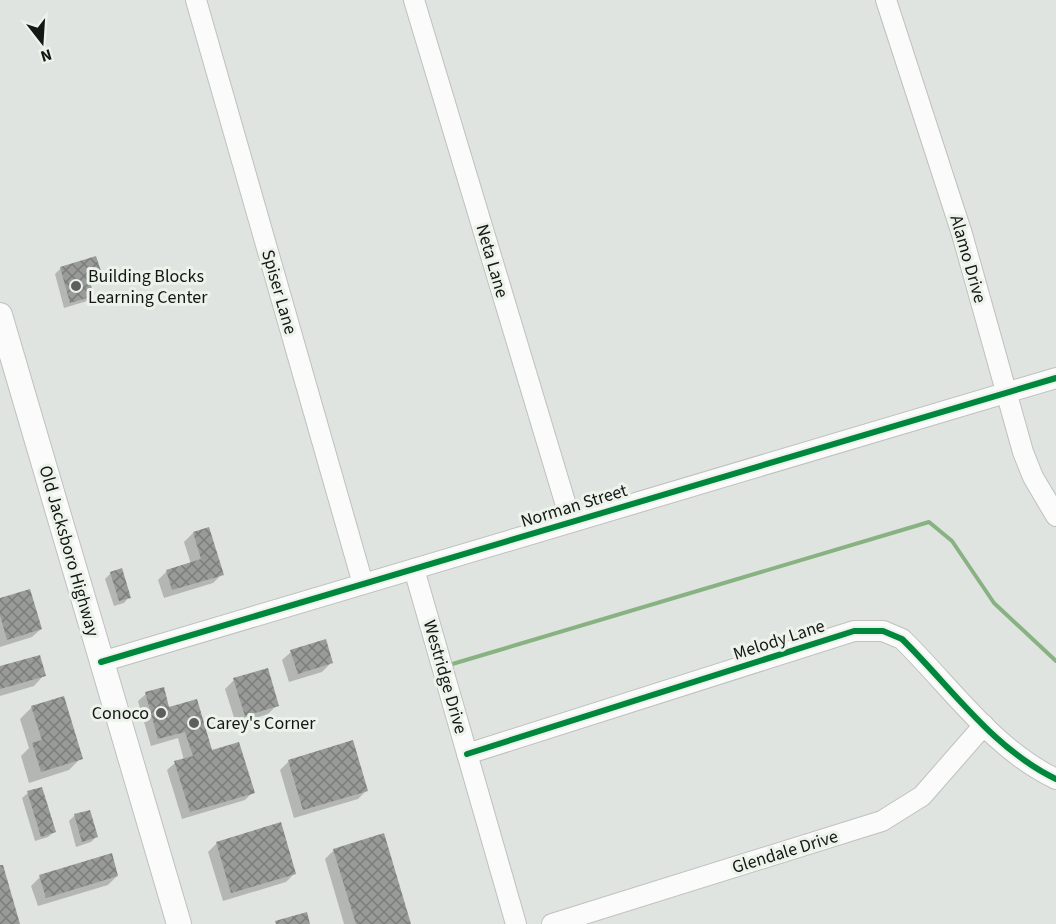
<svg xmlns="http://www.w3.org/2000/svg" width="1056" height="924" viewBox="0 0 1056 924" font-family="'Source Sans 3',sans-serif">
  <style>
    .shadow { fill: #0003 }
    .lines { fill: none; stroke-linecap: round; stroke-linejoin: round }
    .stream { stroke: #88b282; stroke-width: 4 }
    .building { fill: url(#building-cross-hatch) }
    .minor-casing { stroke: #bec1be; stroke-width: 22 }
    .major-casing { stroke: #bec1be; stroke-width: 26 }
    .minor { stroke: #fafbfa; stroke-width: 20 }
    .major { stroke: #fafbfa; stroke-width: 24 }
    .cycleway-casing { stroke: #ecf3eb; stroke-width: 10 }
    .cycleway { stroke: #00873e; stroke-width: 6 }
    .poi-dot { fill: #5c5f5c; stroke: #ecf3eb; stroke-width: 2 }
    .labels { text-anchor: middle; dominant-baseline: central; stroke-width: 6; stroke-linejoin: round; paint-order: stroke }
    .street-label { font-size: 18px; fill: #151715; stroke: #ecf3eb }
    .poi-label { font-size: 18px; fill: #151715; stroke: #ecf3eb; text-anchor: start }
  </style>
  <defs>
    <pattern id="building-cross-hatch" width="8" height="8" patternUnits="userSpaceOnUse" patternTransform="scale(1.5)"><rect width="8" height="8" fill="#989b98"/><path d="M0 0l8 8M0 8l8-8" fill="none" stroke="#7b7d7b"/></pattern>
  </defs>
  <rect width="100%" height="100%" fill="#e0e4e0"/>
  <g class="shadow">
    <polygon points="61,268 99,271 87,278 92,296 87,301 64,308 55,274"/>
    <polygon points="193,533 222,574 213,583 164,598 158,580 167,571 191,564 184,542"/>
    <polygon points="111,573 129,597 124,603 114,606 105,579"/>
    <polygon points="0,599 41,629 32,637 0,647"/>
    <polygon points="291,652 331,663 322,672 289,682 282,660"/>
    <polygon points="0,668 44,675 34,686 0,696"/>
    <polygon points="234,680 277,705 268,714 236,724 225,689"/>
    <polygon points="146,694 211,752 253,792 245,800 182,819 167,770 175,763 184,760 178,738 151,746 138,701"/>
    <polygon points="32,707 81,758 69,770 29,783 21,756 29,748 20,719"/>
    <polygon points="289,761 367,790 358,799 294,818 280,770"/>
    <polygon points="28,793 54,832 48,837 35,841 22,798"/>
    <polygon points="89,811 96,837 91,842 76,847 69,821 74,816"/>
    <polygon points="217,843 295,873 286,882 223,901 208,852"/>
    <polygon points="334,850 410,924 344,924 325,859"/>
    <polygon points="117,876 108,885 38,906 31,886 40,877"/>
  </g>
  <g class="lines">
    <polyline class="stream" points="449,665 929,522 952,541 994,603 1056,661"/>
  </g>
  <g class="building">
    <polygon points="96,256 101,271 88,275 94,296 70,303 60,267"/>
    <polygon points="209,527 224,575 172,590 166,570 201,559 193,532"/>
    <polygon points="122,568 131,598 119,601 110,572"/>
    <polygon points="30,589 42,629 7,640 0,615 0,598"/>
    <polygon points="326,639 333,663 298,674 290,650"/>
    <polygon points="40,655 46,676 0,689 0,666"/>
    <polygon points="268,668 279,706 245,716 233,678"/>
    <polygon points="164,687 169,707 197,699 212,750 239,742 255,793 190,812 174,761 193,756 185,732 158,739 145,692"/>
    <polygon points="64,696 83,759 41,772 32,743 42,740 31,706"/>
    <polygon points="353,740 368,791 303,810 288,760"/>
    <polygon points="42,787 56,832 41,837 27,791"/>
    <polygon points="90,810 98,837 82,842 74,814"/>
    <polygon points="281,822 296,874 231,893 216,842"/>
    <polygon points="384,833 411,924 356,924 333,849"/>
    <polygon points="112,853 118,876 46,898 39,875"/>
    <polygon points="0,865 3,865 20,924 0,924"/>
    <polygon points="307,912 310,924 276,924 275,921"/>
  </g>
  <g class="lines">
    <defs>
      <g id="minor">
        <polyline points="196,0 363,584"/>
        <polyline points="414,0 571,522"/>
        <polyline points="886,0 962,234 1023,452 1033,477 1056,516"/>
        <polyline points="414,569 516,924"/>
        <polyline points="101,662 1056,378"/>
        <path d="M467 754 854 631H883L902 639C951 687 993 749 1056 779"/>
        <polyline points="552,924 882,821 922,796 984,725"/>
      </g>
      <polyline id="major" points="0,315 179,924"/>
    </defs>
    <use href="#minor" class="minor-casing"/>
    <use href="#major" class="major-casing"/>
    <use href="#minor" class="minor"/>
    <use href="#major" class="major"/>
    <defs>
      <g id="cycleway">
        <polyline points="101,662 1056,378"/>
        <path d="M467 754 854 631H883L902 639C951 687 993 749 1056 779"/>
      </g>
    </defs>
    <use href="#cycleway" class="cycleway-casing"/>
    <use href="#cycleway" class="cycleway"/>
  </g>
  <g class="poi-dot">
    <circle cx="76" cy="286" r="6"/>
    <circle cx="161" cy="713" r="6"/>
    <circle cx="194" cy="723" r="6"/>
  </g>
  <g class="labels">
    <g class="street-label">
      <text transform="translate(968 259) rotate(74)">Alamo Drive</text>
      <text transform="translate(492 261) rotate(74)">Neta Lane</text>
      <text transform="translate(279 292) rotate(74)">Spiser Lane</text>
      <text transform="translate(574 506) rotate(-17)">Norman Street</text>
      <text transform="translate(69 551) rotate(74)">Old Jacksboro Highway</text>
      <text transform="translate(779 640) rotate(-18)">Melody Lane</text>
      <text transform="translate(445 677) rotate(74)">Westridge Drive</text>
      <text transform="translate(785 852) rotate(-17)">Glendale Drive</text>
    </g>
    <g class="poi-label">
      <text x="88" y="276">Building Blocks<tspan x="88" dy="21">Learning Center</tspan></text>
      <text x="149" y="713" text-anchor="end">Conoco</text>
      <text x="206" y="723">Carey's Corner</text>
    </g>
  </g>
  <g transform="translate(42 42) rotate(163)" stroke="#ecf3eb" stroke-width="4.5" paint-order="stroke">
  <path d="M0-4.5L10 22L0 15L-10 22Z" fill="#151715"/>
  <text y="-9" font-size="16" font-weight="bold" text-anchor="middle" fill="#151715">N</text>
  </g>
</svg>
